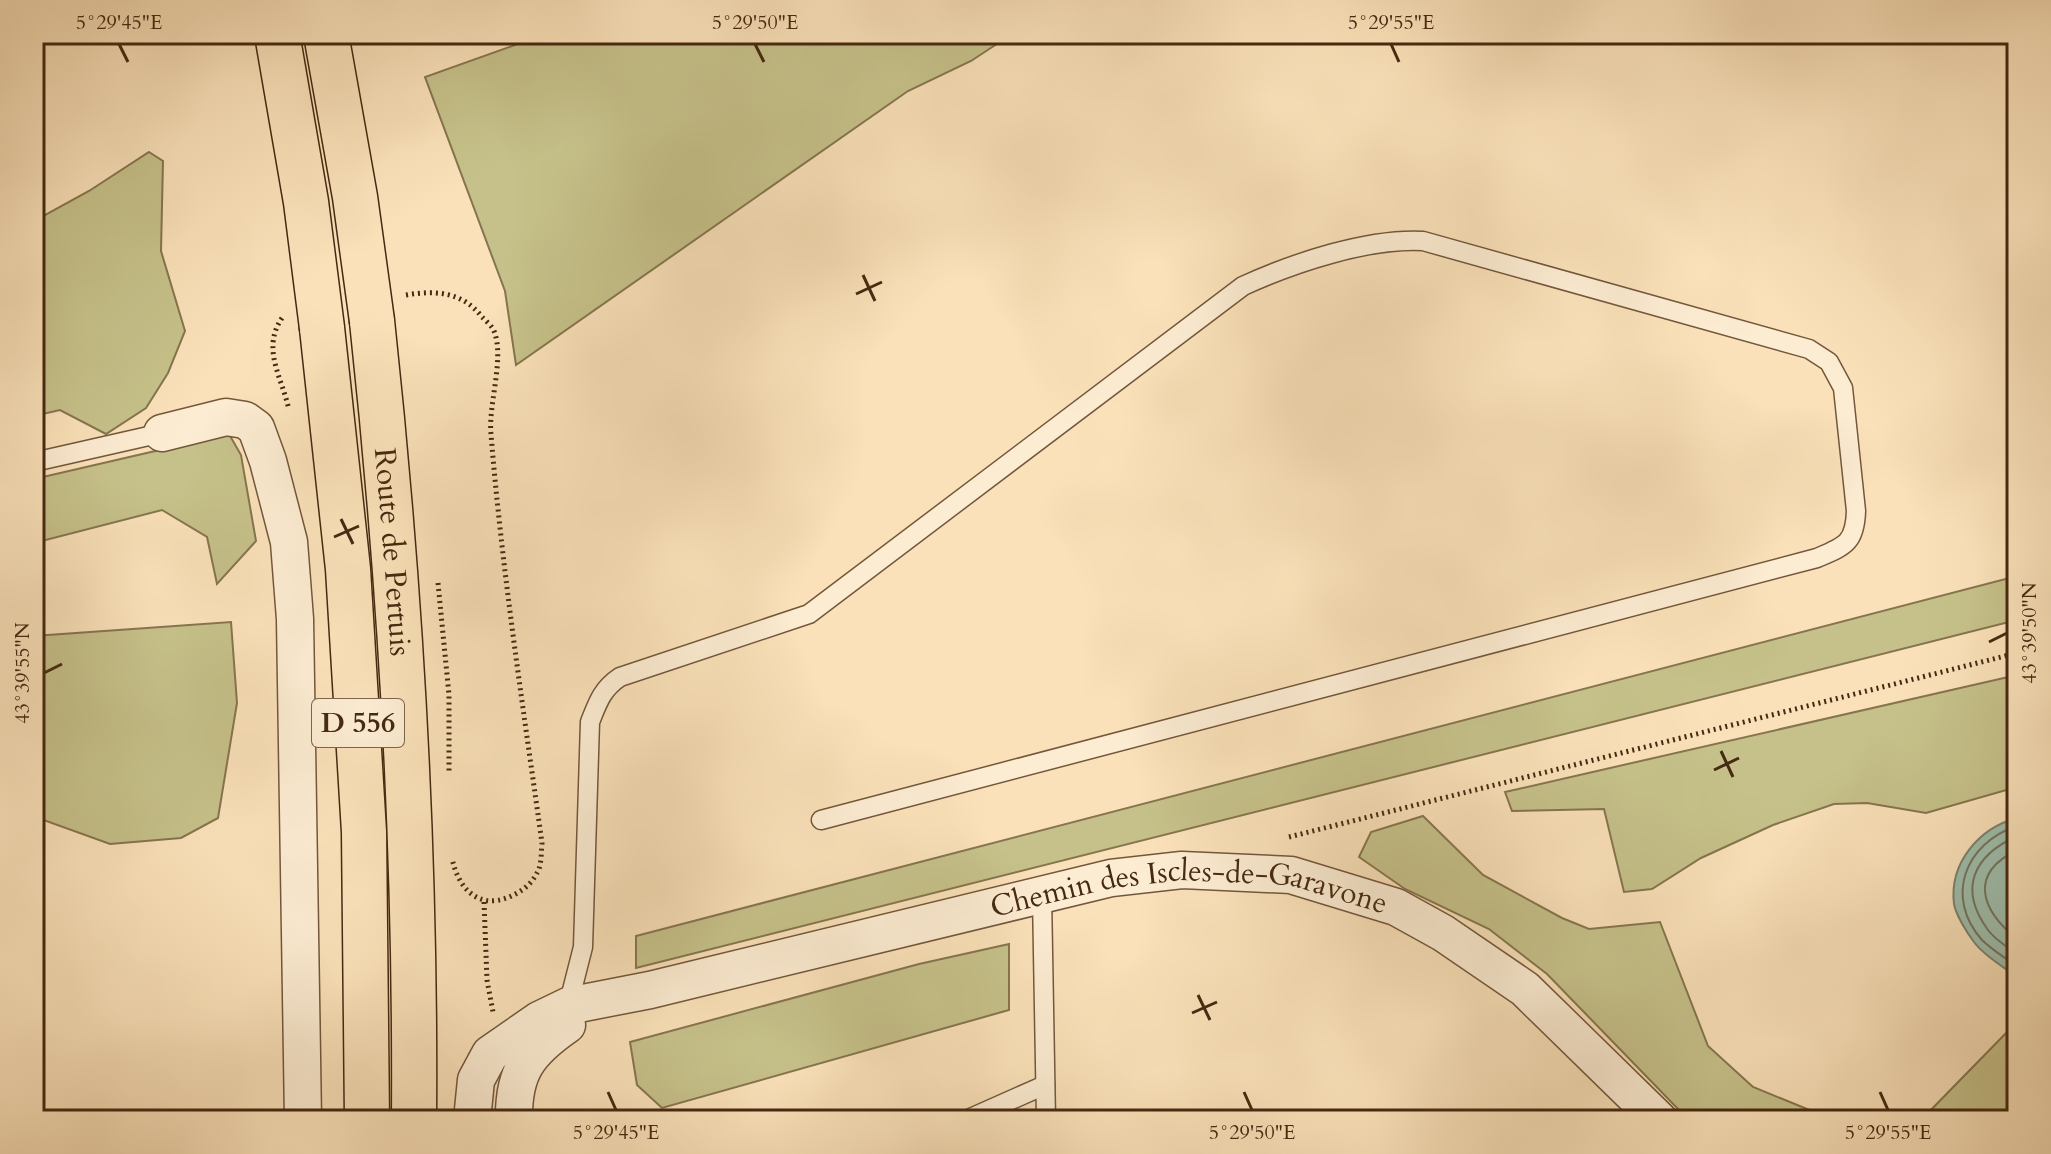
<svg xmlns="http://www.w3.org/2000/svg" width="2051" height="1154" viewBox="0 0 2051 1154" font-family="Cardo,serif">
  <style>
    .green { fill: #c6c18a; stroke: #86754e; stroke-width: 2 }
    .water { fill: #9ebeac; stroke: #7b826e; stroke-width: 2 }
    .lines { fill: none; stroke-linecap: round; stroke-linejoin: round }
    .shore { stroke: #72745e; stroke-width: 2 }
    .lane-casing { stroke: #73573b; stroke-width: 21 }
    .street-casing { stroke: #73573b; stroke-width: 39 }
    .primary-casing { stroke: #462911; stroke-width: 47 }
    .path { stroke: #462911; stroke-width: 5; stroke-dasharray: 2 4; stroke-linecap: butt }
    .lane { stroke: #fcecd2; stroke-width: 18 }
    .street { stroke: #fcecd2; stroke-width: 36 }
    .primary { stroke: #fae1b9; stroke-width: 44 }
    .primary-bridge-casing { stroke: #462911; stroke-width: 47; stroke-linecap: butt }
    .primary-bridge { stroke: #fae1b9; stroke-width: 44 }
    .ticks { fill: none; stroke: #462911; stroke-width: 3 }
    .labels { text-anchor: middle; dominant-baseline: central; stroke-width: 6; stroke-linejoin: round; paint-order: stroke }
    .shield { fill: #fcecd2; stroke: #7d644b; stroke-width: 2 }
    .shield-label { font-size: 28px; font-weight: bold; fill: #462911 }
    .street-label { font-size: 30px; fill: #462911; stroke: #fcecd2 }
    .neatline { fill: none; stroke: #462911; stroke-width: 3 }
    .ticks-label { font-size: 20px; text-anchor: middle; fill: #462911 }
  </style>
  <rect width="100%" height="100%" fill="#fae1b9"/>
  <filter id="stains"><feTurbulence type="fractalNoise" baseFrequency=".0025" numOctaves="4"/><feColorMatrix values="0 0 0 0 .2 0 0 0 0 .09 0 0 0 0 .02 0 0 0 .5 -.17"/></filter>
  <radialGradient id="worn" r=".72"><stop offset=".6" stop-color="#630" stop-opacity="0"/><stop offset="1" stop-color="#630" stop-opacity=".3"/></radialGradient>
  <g class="green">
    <polygon points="546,34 1012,34 971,61 908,91 516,365 505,291 425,77"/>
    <polygon points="149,152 163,161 161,251 185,331 168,373 146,408 106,434 60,410 34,416 34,221 89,191"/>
    <polygon points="229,434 241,455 256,541 217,584 207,537 162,510 34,543 34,479"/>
    <polygon points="2017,576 2017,620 636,968 636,936"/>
    <polygon points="231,622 237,703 218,818 181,838 110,844 41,819 34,822 34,636"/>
    <polygon points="2017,675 2017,787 1926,813 1867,803 1834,804 1773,825 1701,858 1652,889 1624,892 1604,809 1512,811 1505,792"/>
    <polygon points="1423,816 1483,875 1562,918 1589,929 1660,922 1708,1046 1753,1087 1834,1120 1694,1120 1678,1109 1547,974 1489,929 1405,889 1359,857 1371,832"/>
    <polygon points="1009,944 1009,1010 662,1108 637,1085 630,1042 919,964"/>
    <polygon points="2010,1029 2017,1033 2017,1119 1921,1120"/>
  </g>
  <path class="water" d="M2017 818V977C2004 967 1984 956 1974 942 1967 933 1956 915 1954 904 1949 863 1979 828 2017 818Z"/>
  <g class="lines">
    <g class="shore">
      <path d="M2017 826C1965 843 1944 897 1982 940 1992 950 2006 958 2017 967"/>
      <path d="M2017 836C1973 856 1958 889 1988 930 1995 940 2008 947 2017 954"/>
      <path d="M2017 850C1968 874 1981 910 2017 939"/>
    </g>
    <defs>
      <g id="lane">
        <polyline points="34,462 162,433"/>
        <polyline points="1042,896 1046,1120"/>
        <path d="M568 1006 583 947 590 722C598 702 602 689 620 677L809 614 1243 286C1293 263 1368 238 1423 241L1809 349 1829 362 1843 388 1856 511C1855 543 1845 546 1817 558L821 820"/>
        <polyline points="966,1120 1045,1085"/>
      </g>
      <g id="street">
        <polyline points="162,433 226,417 245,420 256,428 268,461 289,542 295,619 303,1120"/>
        <path id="s1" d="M472 1120 476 1080 490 1054 539 1020 568 1006 650 990 1111 878 1182 870 1291 875 1396 907 1443 933 1525 989 1659 1120"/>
        <path d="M514 1120C513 1072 528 1052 567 1025"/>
      </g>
      <g id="primary">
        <path id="s2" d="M372 321C401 588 416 851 414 1120"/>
        <polyline points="322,328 348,569 364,832 367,1120"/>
      </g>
    </defs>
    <use href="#lane" class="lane-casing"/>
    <use href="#street" class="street-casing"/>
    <use href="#primary" class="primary-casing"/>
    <g class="path">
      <path d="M406 295C436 290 463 292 482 317 486 321 492 326 494 331 505 359 488 404 491 434 502 570 523 707 542 843 541 852 542 865 537 873 531 885 521 892 509 897 478 910 458 888 452 858"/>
      <path d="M282 318C261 349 282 377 289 410"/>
      <polyline points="438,583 449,695 449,772"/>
      <polyline points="1289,837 2017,653"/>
      <polyline points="484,902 487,980 493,1012"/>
    </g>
    <use href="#lane" class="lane"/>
    <use href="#street" class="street"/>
    <use href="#primary" class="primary"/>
    <defs>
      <g id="primary-bridge">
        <polyline points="277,34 306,202 322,328"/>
        <polyline points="326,34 355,197 372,321"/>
      </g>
    </defs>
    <use href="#primary-bridge" class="primary-bridge-casing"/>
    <use href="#primary-bridge" class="primary-bridge"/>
  </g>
  <path class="ticks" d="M119 44 128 62M755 44 764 62M1391 44 1399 62M863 275 875 301M856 294 882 282M341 519 353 544M334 537 359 526M1989 642 2007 633M44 673 62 664M1721 751 1733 777M1714 770 1739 758M1198 995 1210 1020M1192 1013 1217 1002M608 1092 616 1110M1244 1092 1252 1110M1880 1092 1888 1110"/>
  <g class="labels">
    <rect class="shield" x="312" y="699" width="92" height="48" rx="6"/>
    <g class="shield-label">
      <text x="358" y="723">D 556</text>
    </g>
    <g class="street-label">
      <text stroke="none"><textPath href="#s2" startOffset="232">Route de Pertuis</textPath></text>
      <text stroke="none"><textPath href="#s1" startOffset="798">Chemin des Iscles-de-Garavone</textPath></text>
    </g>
  </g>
  <rect width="2051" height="1154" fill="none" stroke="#fae1b9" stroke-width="88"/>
  <rect x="44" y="44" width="1963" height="1066" class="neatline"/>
  <g class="ticks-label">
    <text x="119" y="29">5°29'45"E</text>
    <text x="755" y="29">5°29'50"E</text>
    <text x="1391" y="29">5°29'55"E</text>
    <text transform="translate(2029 633) rotate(-90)" y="7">43°39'50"N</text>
    <text transform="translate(22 673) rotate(-90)" y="7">43°39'55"N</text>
    <text x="616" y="1139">5°29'45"E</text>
    <text x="1252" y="1139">5°29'50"E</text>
    <text x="1888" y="1139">5°29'55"E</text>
  </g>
  <rect width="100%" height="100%" filter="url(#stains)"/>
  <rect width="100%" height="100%" fill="url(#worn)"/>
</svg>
